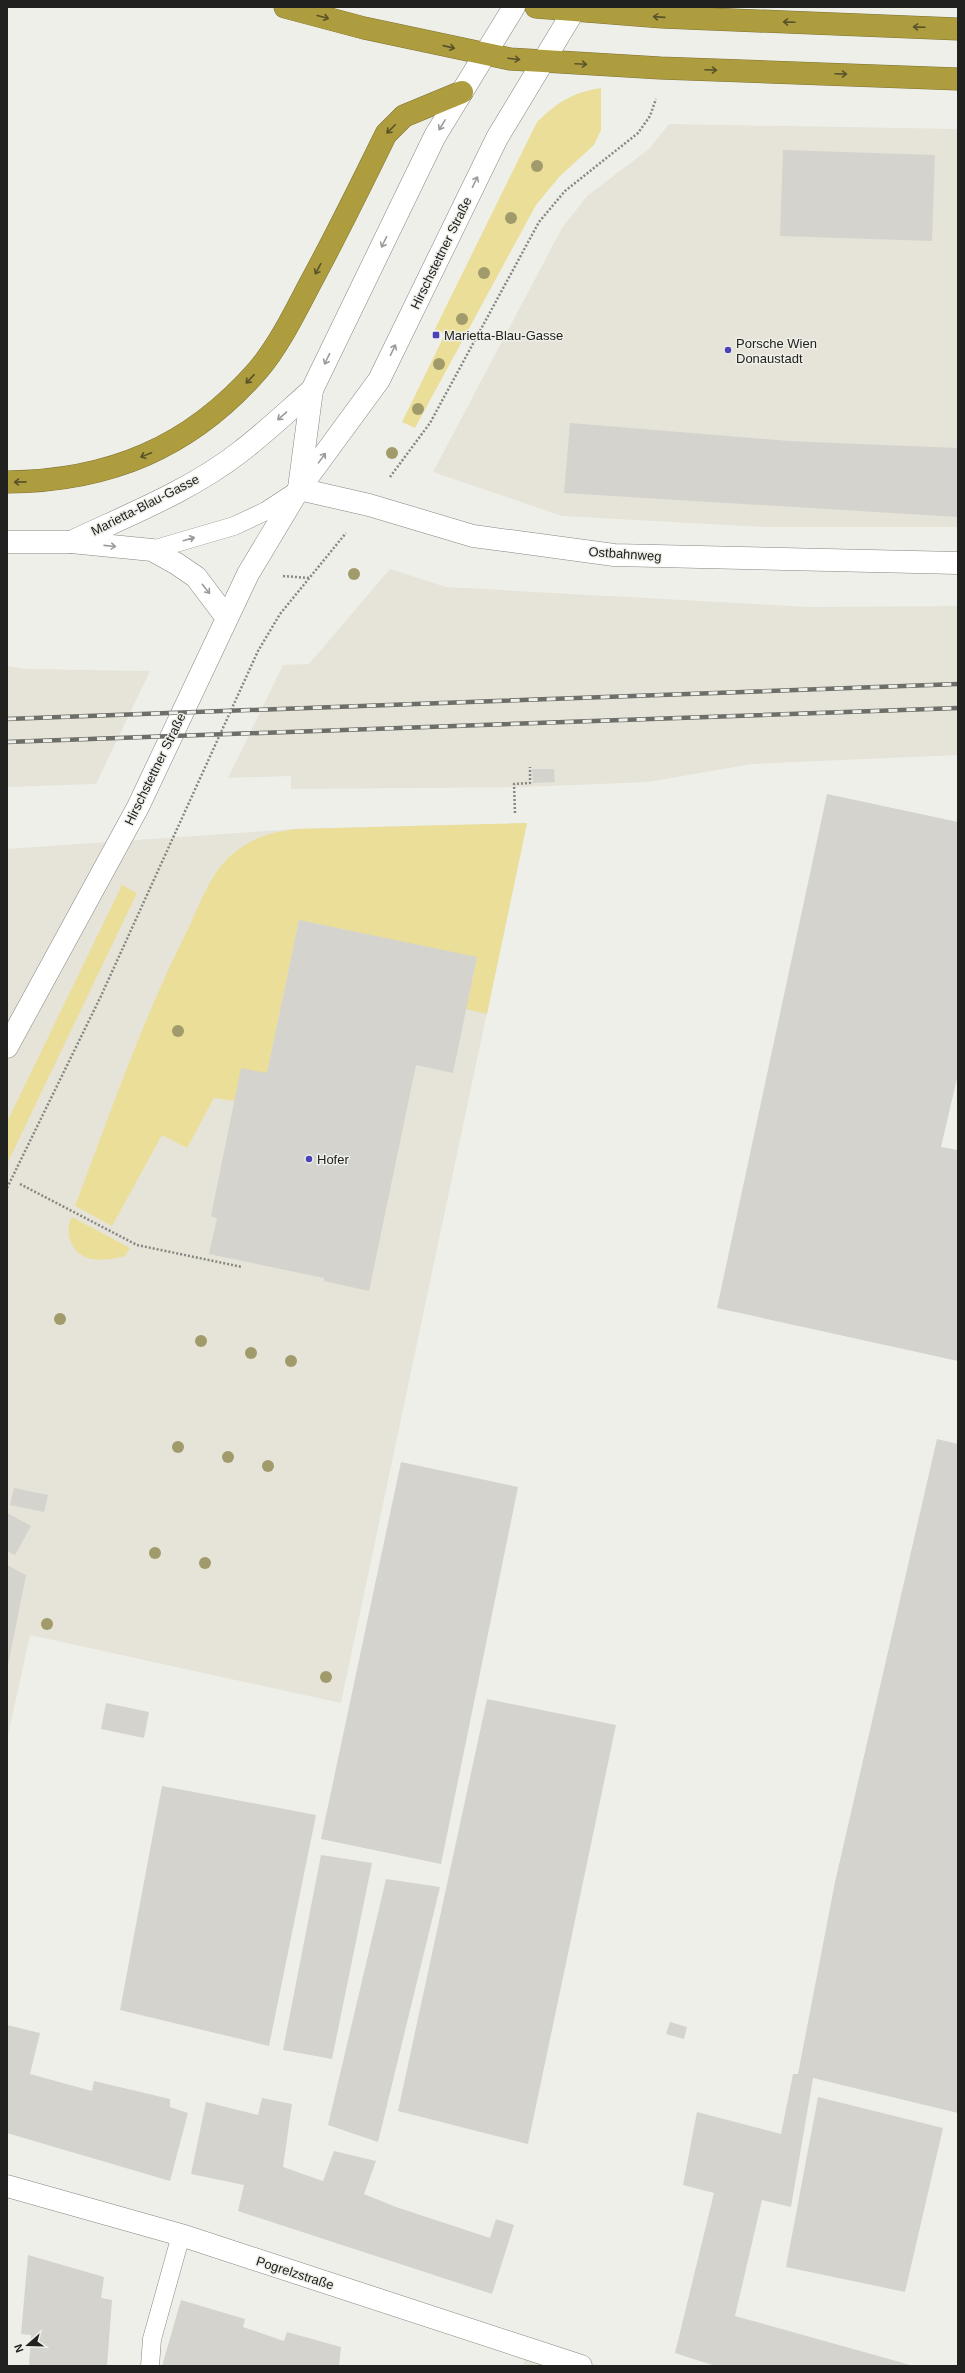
<svg xmlns="http://www.w3.org/2000/svg" width="965" height="2373" viewBox="0 0 965 2373" font-family="Arial,sans-serif">
  <style>
    .built { fill: #e6e4d8 }
    .green { fill: #eade99 }
    .building { fill: #d4d3ce }
    .lines { fill: none; stroke-linecap: round; stroke-linejoin: round }
    .service-casing { stroke: #868581; stroke-width: 19 }
    .minor-casing { stroke: #868581; stroke-width: 23 }
    .secondary-casing { stroke: #868581; stroke-width: 23 }
    .motorway-casing { stroke: #7d7233; stroke-width: 23 }
    .path { stroke: #868683; stroke-width: 2.5; stroke-dasharray: 2 2; stroke-linecap: butt }
    .service { stroke: #fff; stroke-width: 18 }
    .minor { stroke: #fff; stroke-width: 22 }
    .secondary { stroke: #fff; stroke-width: 22 }
    .motorway { stroke: #ae9d3e; stroke-width: 22 }
    .rail-casing { stroke: #6d6d69; stroke-width: 4.5 }
    .rail { stroke: #efefea; stroke-width: 3; stroke-dasharray: 9; stroke-linecap: butt }
    .tree { fill: #a19b6c }
    .oneway { stroke: #59532b }
    .oneway2 { stroke: #9b9b9a }
    .poi-dot { fill: #4a42b9; stroke: #efefea; stroke-width: 1.5 }
    .labels { text-anchor: middle; dominant-baseline: central; stroke-width: 3; stroke-linejoin: round; paint-order: stroke }
    .street-label { font-size: 13px; fill: #21211f; stroke: #efefea }
    .poi-label { font-size: 13px; fill: #21211f; stroke: #efefea; text-anchor: start }
  </style>
  <rect width="100%" height="100%" fill="#efefea"/>
  <g class="built">
    <polygon points="669,124 958,129 958,527 764,527 562,516 433,472 562,228 587,196 649,149"/>
    <polygon points="390,569 446,587 809,607 958,606 958,755 752,764 648,782 526,787 291,789 291,776 228,778 283,665 309,664"/>
    <polygon points="7,666 25,669 150,671 96,784 7,787"/>
    <polygon points="527,823 341,1703 30,1635 7,1740 7,849 295,829"/>
    <polygon points="527,2352 574,2366 523,2366"/>
  </g>
  <g class="green">
    <path d="M601 88V130L594 145 560 176 536 205 415 428 402 422 445 334 435 329 537 122C558 102 571 93 601 88Z"/>
    <path d="M527 823 487 1014 466 1009 477 958 299 920 267 1073 235 1101 214 1098 187 1148 162 1135 112 1226 75 1206C111 1111 144 1015 190 925 200 903 210 876 227 859 248 839 268 833 295 829Z"/>
    <polygon points="122,885 137,893 7,1164 7,1122"/>
    <path d="M72 1217 130 1248 125 1256C114 1259 103 1261 91 1259 72 1255 63 1233 72 1217Z"/>
  </g>
  <g class="building">
    <polygon points="783,150 935,155 932,241 780,236"/>
    <polygon points="570,423 789,441 958,448 958,517 564,493"/>
    <polygon points="532,769 554,769 555,782 533,783"/>
    <polygon points="827,794 958,822 958,1074 941,1147 958,1150 958,1361 717,1308"/>
    <polygon points="299,920 477,957 453,1073 416,1065 369,1291 324,1281 324,1278 209,1254 217,1218 211,1216 241,1068 267,1073"/>
    <polygon points="937,1439 958,1444 958,2113 813,2078 791,2207 762,2200 735,2316 914,2366 715,2366 675,2353 714,2193 683,2185 697,2112 781,2134 793,2074 798,2074 835,1882"/>
    <polygon points="401,1462 518,1487 441,1864 321,1839"/>
    <polygon points="14,1488 48,1495 44,1512 10,1505"/>
    <polygon points="7,1513 31,1526 15,1555 7,1551"/>
    <polygon points="7,1565 26,1575 8,1665 7,1665"/>
    <polygon points="487,1699 616,1725 528,2144 398,2111"/>
    <polygon points="106,1703 149,1712 144,1738 101,1729"/>
    <polygon points="162,1786 316,1815 269,2046 120,2010"/>
    <polygon points="321,1855 372,1863 332,2059 283,2050"/>
    <polygon points="386,1879 440,1887 378,2142 328,2125"/>
    <polygon points="670,2022 687,2027 684,2039 666,2034"/>
    <polygon points="7,2025 40,2033 30,2074 92,2091 94,2081 170,2099 170,2107 188,2113 170,2181 7,2133"/>
    <polygon points="818,2097 943,2128 905,2292 786,2267"/>
    <polygon points="262,2098 292,2104 283,2167 323,2181 334,2151 376,2161 364,2194 396,2207 490,2238 496,2219 514,2225 492,2294 238,2211 244,2185 191,2174 206,2102 258,2115"/>
    <polygon points="28,2255 104,2277 101,2298 112,2300 107,2366 29,2366 31,2335 21,2334"/>
    <polygon points="181,2300 245,2319 243,2327 284,2341 287,2332 341,2347 339,2366 162,2366"/>
  </g>
  <g class="lines">
    <defs>
      <g id="service">
        <polyline points="152,550 234,526 266,511 298,490"/>
        <polyline points="150,2366 152,2339 181,2235"/>
      </g>
      <g id="minor">
        <polyline points="299,489 369,505 473,536 614,555 958,563"/>
        <polyline points="7,542 71,542 152,550 177,564 196,577 227,618"/>
        <path d="M71 542C128 515 190 491 240 452 265 433 288 411 312 390"/>
        <polyline points="7,2186 181,2235 581,2366"/>
      </g>
      <g id="secondary">
        <polyline points="299,488 312,390 435,136 514,7"/>
        <polyline points="7,1047 138,807 248,574 299,489 379,380 497,138 576,7"/>
      </g>
      <g id="motorway">
        <polyline points="285,7 364,28 510,59 660,68 958,79"/>
        <polyline points="536,7 662,17 958,29"/>
        <path d="M7 482C109 481 190 448 258 370 280 344 296 310 312 280 338 232 362 183 386 134L404 116 462 92"/>
      </g>
    </defs>
    <use href="#service" class="service-casing"/>
    <use href="#minor" class="minor-casing"/>
    <use href="#secondary" class="secondary-casing"/>
    <use href="#motorway" class="motorway-casing"/>
    <g class="path">
      <polyline points="390,477 430,423 539,222 565,191 638,133 650,116 656,99"/>
      <polyline points="283,576 309,578"/>
      <polyline points="515,813 514,784 530,783 530,767"/>
      <polyline points="20,1184 137,1245 242,1267"/>
      <polyline points="7,1188 101,996 258,651 280,614 346,533"/>
    </g>
    <use href="#service" class="service"/>
    <use href="#minor" class="minor"/>
    <use href="#secondary" class="secondary"/>
    <use href="#motorway" class="motorway"/>
    <defs>
      <g id="rail">
        <polyline points="7,719 958,684"/>
        <polyline points="7,742 958,708"/>
      </g>
    </defs>
    <use href="#rail" class="rail-casing"/>
    <use href="#rail" class="rail"/>
  </g>
  <g class="tree">
    <circle cx="537" cy="166" r="6"/>
    <circle cx="511" cy="218" r="6"/>
    <circle cx="484" cy="273" r="6"/>
    <circle cx="462" cy="319" r="6"/>
    <circle cx="439" cy="364" r="6"/>
    <circle cx="418" cy="409" r="6"/>
    <circle cx="392" cy="453" r="6"/>
    <circle cx="354" cy="574" r="6"/>
    <circle cx="178" cy="1031" r="6"/>
    <circle cx="60" cy="1319" r="6"/>
    <circle cx="201" cy="1341" r="6"/>
    <circle cx="251" cy="1353" r="6"/>
    <circle cx="291" cy="1361" r="6"/>
    <circle cx="178" cy="1447" r="6"/>
    <circle cx="228" cy="1457" r="6"/>
    <circle cx="268" cy="1466" r="6"/>
    <circle cx="155" cy="1553" r="6"/>
    <circle cx="205" cy="1563" r="6"/>
    <circle cx="47" cy="1624" r="6"/>
    <circle cx="326" cy="1677" r="6"/>
  </g>
  <defs><path id="oneway-shaft" d="M-6 0H5M1.5-3L5.5 0L1.5 3" fill="none" stroke-width="1.6" stroke-linecap="round" stroke-linejoin="round"/></defs>
  <g class="oneway">
    <use href="#oneway-shaft" transform="translate(323 17) rotate(15)"/>
    <use href="#oneway-shaft" transform="translate(659 17) rotate(-176)"/>
    <use href="#oneway-shaft" transform="translate(789 22) rotate(-178)"/>
    <use href="#oneway-shaft" transform="translate(919 27) rotate(-178)"/>
    <use href="#oneway-shaft" transform="translate(449 47) rotate(13)"/>
    <use href="#oneway-shaft" transform="translate(514 59) rotate(7)"/>
    <use href="#oneway-shaft" transform="translate(581 64) rotate(3)"/>
    <use href="#oneway-shaft" transform="translate(711 70) rotate(2)"/>
    <use href="#oneway-shaft" transform="translate(841 74) rotate(2)"/>
    <use href="#oneway-shaft" transform="translate(391 129) rotate(135)"/>
    <use href="#oneway-shaft" transform="translate(318 269) rotate(118)"/>
    <use href="#oneway-shaft" transform="translate(250 379) rotate(133)"/>
    <use href="#oneway-shaft" transform="translate(146 455) rotate(158)"/>
    <use href="#oneway-shaft" transform="translate(20 482) rotate(179)"/>
  </g>
  <g class="oneway2">
    <use href="#oneway-shaft" transform="translate(442 125) rotate(122)"/>
    <use href="#oneway-shaft" transform="translate(475 182) rotate(-64)"/>
    <use href="#oneway-shaft" transform="translate(384 242) rotate(116)"/>
    <use href="#oneway-shaft" transform="translate(393 350) rotate(-64)"/>
    <use href="#oneway-shaft" transform="translate(327 359) rotate(116)"/>
    <use href="#oneway-shaft" transform="translate(282 416) rotate(139)"/>
    <use href="#oneway-shaft" transform="translate(322 458) rotate(-54)"/>
    <use href="#oneway-shaft" transform="translate(189 539) rotate(-16)"/>
    <use href="#oneway-shaft" transform="translate(110 546) rotate(6)"/>
    <use href="#oneway-shaft" transform="translate(206 589) rotate(51)"/>
  </g>
  <g class="poi-dot">
    <rect x="432" y="331" width="8" height="8" rx="2"/>
    <circle cx="728" cy="350" r="4"/>
    <circle cx="309" cy="1159" r="4"/>
  </g>
  <g class="labels">
    <g class="street-label">
      <text transform="translate(441 253) rotate(-64)">Hirschstettner Straße</text>
      <text transform="translate(145 505) rotate(-27)">Marietta-Blau-Gasse</text>
      <text transform="translate(625 554) rotate(4)">Ostbahnweg</text>
      <text transform="translate(155 769) rotate(-64)">Hirschstettner Straße</text>
      <text transform="translate(295 2273) rotate(18)">Pogrelzstraße</text>
    </g>
    <g class="poi-label">
      <text x="444" y="335">Marietta-Blau-Gasse</text>
      <text x="736" y="343">Porsche Wien<tspan x="736" dy="15">Donaustadt</tspan></text>
      <text x="317" y="1159">Hofer</text>
    </g>
  </g>
  <rect width="965" height="2373" fill="none" stroke="#21211f" stroke-width="16"/>
  <g transform="translate(28 2345) rotate(250)" stroke="#efefea" stroke-width="3" paint-order="stroke">
  <path d="M0-3L7 15L0 10L-7 15Z" fill="#21211f"/>
  <text y="-6" font-size="11" font-weight="bold" text-anchor="middle" fill="#21211f">N</text>
  </g>
</svg>
